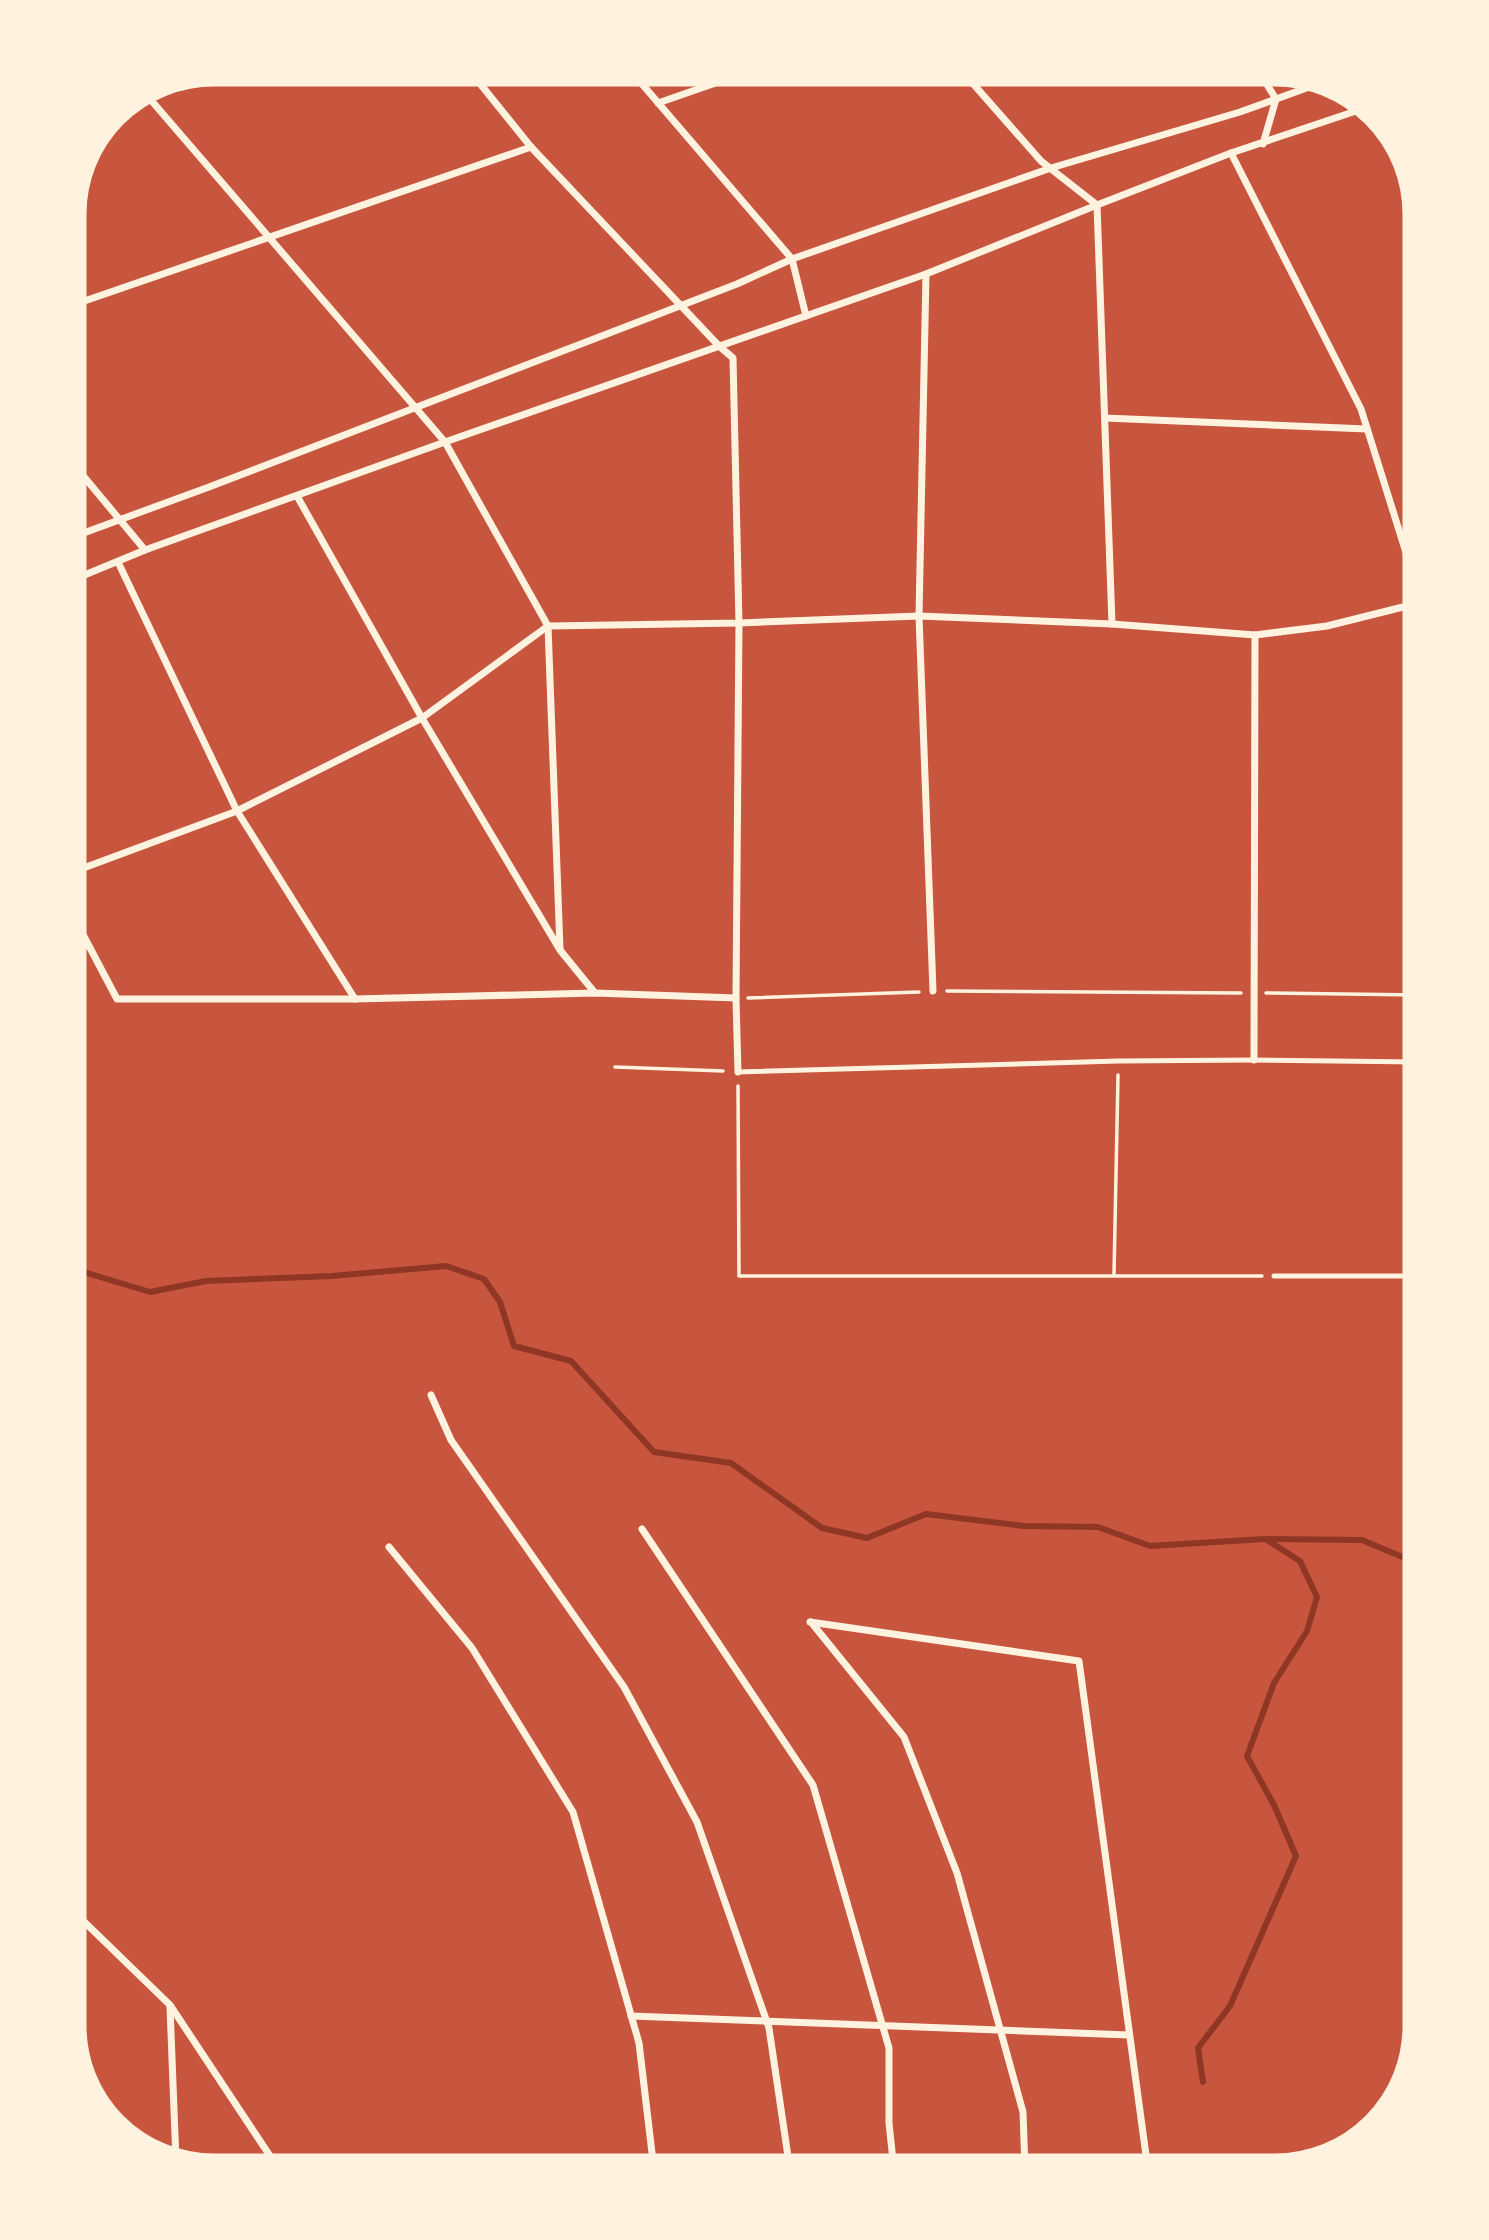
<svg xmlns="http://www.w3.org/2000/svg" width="1489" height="2240" viewBox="0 0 1489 2240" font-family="'Source Sans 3',sans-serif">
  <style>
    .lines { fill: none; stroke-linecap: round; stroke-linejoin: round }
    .stream { stroke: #8f3625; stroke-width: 6 }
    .path { stroke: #fff3e0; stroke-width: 3.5 }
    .service { stroke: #fff3e0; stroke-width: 5 }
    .minor { stroke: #fff3e0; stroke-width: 7 }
    .rim { fill: none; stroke: #fff3e0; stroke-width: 9 }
  </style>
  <rect width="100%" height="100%" fill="#c8553d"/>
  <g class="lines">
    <g class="stream">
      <polyline points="70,1268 150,1292 206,1281 332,1276 446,1266 484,1279 500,1302 514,1346 571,1361 654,1452 731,1463 822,1528 867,1538 926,1514 1024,1526 1098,1527 1150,1546 1265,1539 1362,1540 1419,1564"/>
      <polyline points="1203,2082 1198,2048 1230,2006 1296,1856 1274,1805 1247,1756 1274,1683 1307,1631 1317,1597 1300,1561 1267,1540"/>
    </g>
    <g class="path">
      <polyline points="947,991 1241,993"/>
      <polyline points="1266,993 1419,995"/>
      <polyline points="748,998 919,992"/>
      <polyline points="615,1067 723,1071"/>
      <polyline points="738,1086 739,1276 1262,1276"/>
      <polyline points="1114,1275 1118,1075"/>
    </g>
    <g class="service">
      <polyline points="738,1072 1118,1061 1254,1060 1419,1062"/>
      <polyline points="1274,1276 1419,1276"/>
    </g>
    <g class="minor">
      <polyline points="469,70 531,147 719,346 733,358 739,623 736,998 738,1072"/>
      <polyline points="630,70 792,259 806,316"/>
      <polyline points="961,70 1041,161 1097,205 1112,624"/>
      <polyline points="1258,70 1276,99 1263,144"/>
      <polyline points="144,92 445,442 548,626 739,623 919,616 1112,624 1255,635 1327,626 1419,603"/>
      <polyline points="658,103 753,70"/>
      <polyline points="1231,153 1361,409 1419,594"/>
      <polyline points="926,274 919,616 933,991"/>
      <polyline points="70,306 531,147"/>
      <polyline points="1105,418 1367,429"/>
      <polyline points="70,460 145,550"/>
      <polyline points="297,496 422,718 560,950 595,993"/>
      <polyline points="70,538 209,487 737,284 792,259 1051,168 1240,112 1323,82"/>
      <polyline points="118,562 237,811 355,999"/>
      <polyline points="70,581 145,550 445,442 926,274 1097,205 1231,153 1365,108"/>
      <polyline points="548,626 560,949"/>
      <polyline points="70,873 237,811 422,718 548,626"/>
      <polyline points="70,910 117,999 355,999 595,993 736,998"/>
      <polyline points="1254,1060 1255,635"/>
      <polyline points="431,1395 451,1440 624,1687 697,1822 769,2028 790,2170"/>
      <polyline points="642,1529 813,1785 889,2048 889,2123 894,2170"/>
      <polyline points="389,1547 472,1648 573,1812 639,2043 654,2170"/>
      <polyline points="810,1622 1079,1661 1148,2170"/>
      <polyline points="811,1622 904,1737 957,1873 1023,2112 1025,2170"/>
      <polyline points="70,1908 170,2005 274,2162 276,2170"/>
      <polyline points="170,2007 176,2161"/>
      <polyline points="631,2016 1129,2035"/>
    </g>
  </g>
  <path d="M0 0H1489V2240H0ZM214 82H1275A132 132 0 0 1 1407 214V2026A132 132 0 0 1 1275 2158H214A132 132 0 0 1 82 2026V214A132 132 0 0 1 214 82Z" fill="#fff3e0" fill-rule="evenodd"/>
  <path class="rim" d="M214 82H1275A132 132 0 0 1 1407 214V2026A132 132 0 0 1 1275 2158H214A132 132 0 0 1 82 2026V214A132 132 0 0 1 214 82Z"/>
</svg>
